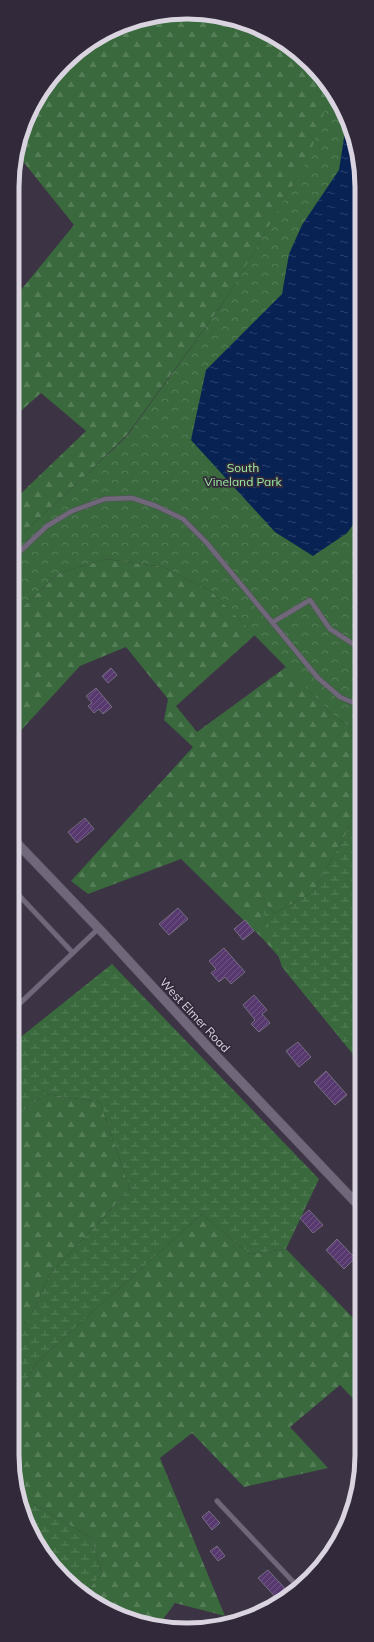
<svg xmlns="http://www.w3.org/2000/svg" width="374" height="1642" viewBox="0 0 374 1642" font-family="Mulish,sans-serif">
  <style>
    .forest { fill: url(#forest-firs) }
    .wetland { fill: url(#wetland-marsh) }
    .park { fill: url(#park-crowns) }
    .water { fill: url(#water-ripples) }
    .building { fill: url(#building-hatch); stroke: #766d80 }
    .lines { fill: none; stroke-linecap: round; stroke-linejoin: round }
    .lane-casing { stroke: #564f5d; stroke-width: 5.5 }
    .street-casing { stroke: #564f5d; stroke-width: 10 }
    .lane { stroke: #71677b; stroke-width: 4.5 }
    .street { stroke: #71677b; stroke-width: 9 }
    .labels { text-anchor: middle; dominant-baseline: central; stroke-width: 3.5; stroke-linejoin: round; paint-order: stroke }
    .park-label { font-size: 12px; fill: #9ce9a0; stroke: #32293a }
    .street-label { font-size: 12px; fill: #d9d4df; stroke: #32293a }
    .rim { fill: none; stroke: #d9d4df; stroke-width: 5 }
  </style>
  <defs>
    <pattern id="forest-firs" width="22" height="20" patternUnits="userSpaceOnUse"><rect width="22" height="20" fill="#39693c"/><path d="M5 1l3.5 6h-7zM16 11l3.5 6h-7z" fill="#557e58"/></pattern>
    <pattern id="wetland-marsh" width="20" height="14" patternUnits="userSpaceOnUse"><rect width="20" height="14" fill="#39693c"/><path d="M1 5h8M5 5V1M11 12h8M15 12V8" fill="none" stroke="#557e58"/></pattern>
    <pattern id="park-crowns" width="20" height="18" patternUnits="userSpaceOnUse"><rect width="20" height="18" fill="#39693c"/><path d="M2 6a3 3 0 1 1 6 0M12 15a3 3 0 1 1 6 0" fill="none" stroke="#557e58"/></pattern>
    <pattern id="water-ripples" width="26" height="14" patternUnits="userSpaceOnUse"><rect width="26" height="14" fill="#072253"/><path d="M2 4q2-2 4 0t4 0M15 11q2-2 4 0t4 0" fill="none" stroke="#2b416b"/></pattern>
    <pattern id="building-hatch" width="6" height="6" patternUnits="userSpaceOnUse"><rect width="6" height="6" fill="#573970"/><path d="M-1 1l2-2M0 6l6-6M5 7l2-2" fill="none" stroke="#6f5584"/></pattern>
  </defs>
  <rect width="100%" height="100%" fill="#3c3344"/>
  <g class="forest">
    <polygon points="210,14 265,30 311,63 344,110 308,160 228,296 127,435 82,479 13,542 13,501 86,431 41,393 13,418 13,296 16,296 74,225 17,154 36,99 81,48 142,18"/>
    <polygon points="106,559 164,567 212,592 255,635 176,706 197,732 286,667 334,716 361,734 360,809 313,892 275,913 260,899 279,957 263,939 181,859 88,894 71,881 193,747 164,720 168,699 126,647 80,666 13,739 13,616 59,573"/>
    <polygon points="46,1094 100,1102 130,1189 50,1274 28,1321 12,1327 12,1186 19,1114"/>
    <polygon points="202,1214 250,1254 286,1249 360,1325 360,1406 340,1385 290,1427 328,1468 244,1487 192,1433 160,1458 225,1616 175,1603 159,1625 110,1612 85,1593 102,1574 92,1538 20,1496 12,1455 12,1408 36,1363"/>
  </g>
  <g class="wetland">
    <polygon points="360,809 360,1063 282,967 259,898 275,913 313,892"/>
    <polygon points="112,964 319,1179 286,1249 250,1254 202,1214 36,1363 12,1408 12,1327 28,1321 50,1274 130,1189 100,1102 46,1094 19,1114 12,1186 12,1044"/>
    <polygon points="20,1496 92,1538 102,1574 85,1593 56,1571 25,1522"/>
  </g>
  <polygon class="park" points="331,92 344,110 361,164 361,734 334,716 212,592 164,567 106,559 59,573 13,616 13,542 82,479 127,436 228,296 308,159"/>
  <polygon class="water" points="347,118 361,164 361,514 347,533 313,556 275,532 191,440 206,370 282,294 289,254 302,225 339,170"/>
  <g class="building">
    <polygon points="111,668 117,675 108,683 102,676"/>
    <polygon points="96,688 112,707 103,714 99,709 94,713 88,706 92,703 86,696"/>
    <polygon points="85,818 94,829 77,843 68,832"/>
    <polygon points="178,908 188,919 169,935 159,924"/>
    <polygon points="245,920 254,931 243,940 234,929"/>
    <polygon points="224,948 245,972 231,984 225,977 219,982 211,973 216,969 209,961"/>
    <polygon points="254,995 267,1010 262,1014 270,1023 259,1032 251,1024 255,1020 243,1005"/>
    <polygon points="298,1042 311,1057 299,1067 286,1051"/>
    <polygon points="326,1071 347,1095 335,1105 314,1082"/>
    <polygon points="309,1210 323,1225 313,1233 300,1218"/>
    <polygon points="337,1239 355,1258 344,1269 326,1250"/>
    <polygon points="209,1511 220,1523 212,1530 202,1517"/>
    <polygon points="217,1546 225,1556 218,1561 210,1551"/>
    <polygon points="268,1570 291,1595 279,1601 258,1578"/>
  </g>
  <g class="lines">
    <defs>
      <g id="lane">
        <polyline points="13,558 47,526 72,511 105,499 132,498 156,506 183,519 206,542 318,678 340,697 361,706"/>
        <polyline points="273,622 310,600 330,629 361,649"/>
        <polyline points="13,856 21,848"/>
        <polyline points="13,889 73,953"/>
        <polyline points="13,1010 99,928"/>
        <polyline points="355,1479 360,1473"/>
        <polyline points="217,1501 299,1588"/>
      </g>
      <polyline id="street" points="13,839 104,934 207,1046 360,1207"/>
    </defs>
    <use href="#lane" class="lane-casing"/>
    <use href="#street" class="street-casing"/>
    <use href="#lane" class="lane"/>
    <use href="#street" class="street"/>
  </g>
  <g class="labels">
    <g class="park-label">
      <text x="243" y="467">South<tspan x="243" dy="14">Vineland Park</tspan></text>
    </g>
    <g class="street-label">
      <text transform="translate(195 1015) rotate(47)">West Elmer Road</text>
    </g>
  </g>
  <path d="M0 0H374V1642H0ZM187 19H187A168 168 0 0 1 355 187V1455A168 168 0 0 1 187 1623H187A168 168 0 0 1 19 1455V187A168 168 0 0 1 187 19Z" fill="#32293a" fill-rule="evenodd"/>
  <path class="rim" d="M187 19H187A168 168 0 0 1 355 187V1455A168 168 0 0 1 187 1623H187A168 168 0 0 1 19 1455V187A168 168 0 0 1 187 19Z"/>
</svg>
